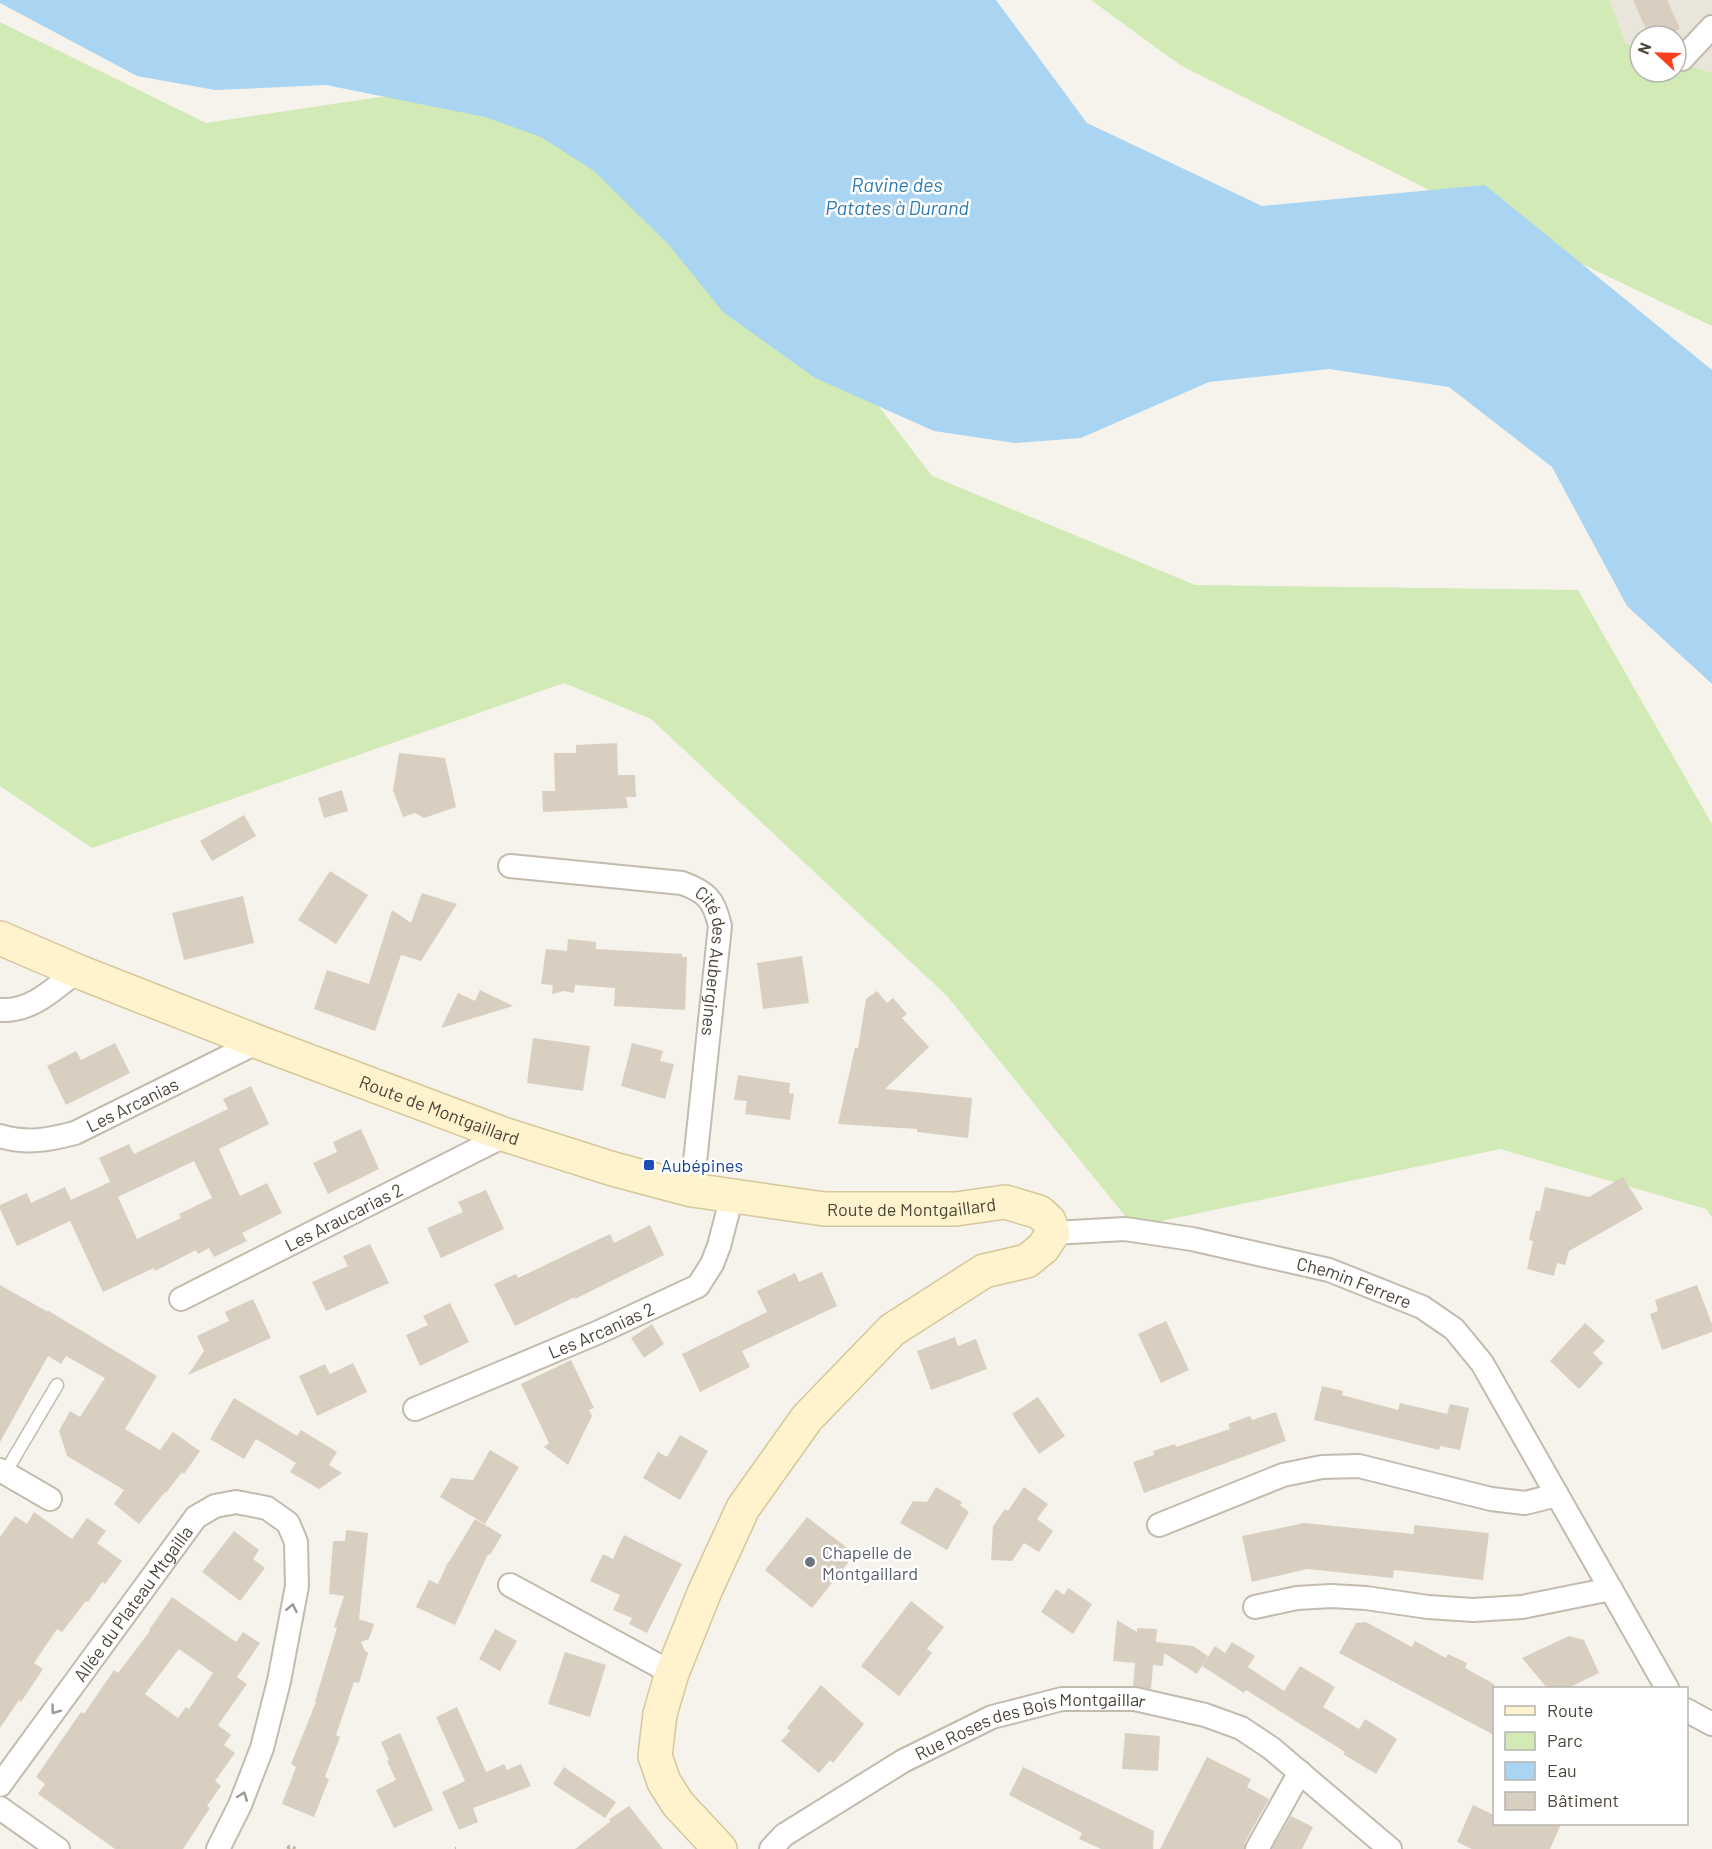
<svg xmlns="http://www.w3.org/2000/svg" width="1712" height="1849" viewBox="0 0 1712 1849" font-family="Barlow,sans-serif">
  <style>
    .residential { fill: #eae5da }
    .green { fill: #d2eab5 }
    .water { fill: #a9d4f2 }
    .building { fill: #d8cfc1; fill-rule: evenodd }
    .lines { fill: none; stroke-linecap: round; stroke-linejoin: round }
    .lane-casing { stroke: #c2bbae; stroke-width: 15 }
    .street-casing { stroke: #c2bbae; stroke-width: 26 }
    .secondary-casing { stroke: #d6c79b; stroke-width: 36 }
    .path { stroke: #c4b79f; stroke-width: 4; stroke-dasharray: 3 3; stroke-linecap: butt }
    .lane { stroke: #fff; stroke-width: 12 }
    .street { stroke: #fff; stroke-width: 22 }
    .secondary { stroke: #fff3cd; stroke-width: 33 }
    .oneway { stroke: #9c9892 }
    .transit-dot { fill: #1a4fb4; stroke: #fff; stroke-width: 2 }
    .worship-dot { fill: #6b7280; stroke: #fff; stroke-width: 2 }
    .labels { text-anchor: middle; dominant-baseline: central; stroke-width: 5; stroke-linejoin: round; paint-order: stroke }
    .street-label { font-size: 18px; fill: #4b4439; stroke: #fff }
    .transit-label { font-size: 18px; fill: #164399; stroke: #fff; text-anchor: start }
    .worship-label { font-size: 18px; fill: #5b616d; stroke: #fff; text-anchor: start }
    .water-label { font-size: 20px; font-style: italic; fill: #2e7ab2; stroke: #fff }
  </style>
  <rect width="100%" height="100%" fill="#f6f3ec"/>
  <polygon class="residential" points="1610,0 1712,0 1712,73 1676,61 1676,36 1640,36 1640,48 1625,43"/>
  <g class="green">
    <polygon points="1091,0 1610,0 1625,43 1640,48 1640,72 1676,72 1676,61 1712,73 1712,326 1477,214 1180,65"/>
    <polygon points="0,22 206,123 616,62 932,476 1195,585 1578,590 1712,824 1712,1217 1706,1209 1500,1149 1134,1227 947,996 651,719 564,683 92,848 0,786"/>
  </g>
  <polygon class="water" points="0,0 996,0 1087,123 1262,206 1485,185 1712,370 1712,684 1627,606 1552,467 1449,387 1329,369 1209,382 1081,438 1015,443 934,431 815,378 723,312 669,245 594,171 541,137 485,117 326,85 215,90 137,76 0,3"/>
  <g class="building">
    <polygon points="1633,0 1667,0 1680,29 1665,36 1649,36"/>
    <polygon points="617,743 618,775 635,775 636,797 626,797 628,808 543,812 542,791 555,791 554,753 576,753 576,745"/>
    <polygon points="399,753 445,758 456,807 424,818 415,813 403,817 393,790"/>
    <polygon points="342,790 348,811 324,818 318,798"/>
    <polygon points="244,815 256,836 212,861 200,841"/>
    <polygon points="330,871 368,895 336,944 298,920"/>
    <polygon points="422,893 457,904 421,961 401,955 375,1031 314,1009 327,970 369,984 392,910 411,923"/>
    <polygon points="243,896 254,943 184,960 172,913"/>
    <polygon points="568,939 596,942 596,949 682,954 682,957 687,957 685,1010 614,1006 615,988 575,985 574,993 564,991 552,994 553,985 541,984 546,949 567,951"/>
    <polygon points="802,956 809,1003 763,1009 757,963"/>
    <polygon points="480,990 513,1006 441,1028 458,993 475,1001"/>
    <polygon points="877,991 887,1003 893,998 907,1014 902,1018 929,1047 885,1089 972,1098 968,1138 917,1132 917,1129 838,1124 855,1048 858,1048 866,999"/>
    <polygon points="533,1038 590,1046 583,1091 527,1083"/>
    <polygon points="115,1043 130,1073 66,1105 47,1066 76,1051 81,1060"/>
    <polygon points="632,1043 663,1051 660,1061 674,1064 665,1099 621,1086"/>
    <polygon points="738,1075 790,1083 789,1093 794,1094 790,1120 745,1114 747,1101 734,1100"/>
    <path d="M251 1086 269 1124 219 1149 240 1196 267 1183 282 1213 242 1233 247 1241 214 1257 209 1248 198 1254 196 1250 155 1271 154 1268 103 1292 70 1221 17 1246 0 1209V1205L27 1193 31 1203 65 1187 71 1200 110 1182 99 1158 129 1144 134 1154 228 1109 223 1099ZM194 1161 212 1198 179 1214 181 1218 137 1239 118 1197Z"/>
    <polygon points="361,1129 379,1169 328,1194 313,1163 337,1152 333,1142"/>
    <polygon points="1623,1177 1643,1209 1569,1251 1565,1265 1557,1263 1554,1276 1527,1269 1533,1241 1529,1240 1530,1234 1536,1211 1540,1211 1545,1187 1589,1197"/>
    <polygon points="486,1190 504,1229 441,1258 427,1228 463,1212 458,1202"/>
    <polygon points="650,1225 664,1255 575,1299 575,1297 515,1326 494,1284 516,1274 518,1278 610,1234 614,1243"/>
    <polygon points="370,1244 389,1283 326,1311 312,1282 348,1266 343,1256"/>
    <polygon points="822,1272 837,1306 742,1351 750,1367 700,1392 682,1354 767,1312 757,1291 795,1273 799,1282"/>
    <polygon points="0,1285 48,1312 47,1310 157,1376 125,1429 160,1450 173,1432 200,1451 184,1474 182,1472 166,1493 165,1492 139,1524 114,1504 124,1490 67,1456 59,1431 70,1411 80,1417 105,1378 66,1356 61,1364 48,1356 0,1442"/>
    <polygon points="1697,1285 1712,1324 1712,1332 1662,1350 1650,1314 1658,1311 1655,1300"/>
    <polygon points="253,1299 271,1338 188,1375 204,1351 197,1336 229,1321 225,1312"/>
    <polygon points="450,1303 469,1342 420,1366 406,1335 428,1325 423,1316"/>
    <polygon points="1166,1321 1189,1370 1161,1383 1138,1334"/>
    <polygon points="1585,1323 1605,1341 1593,1353 1603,1363 1579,1389 1550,1361"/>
    <polygon points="652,1324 664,1344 644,1358 631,1338"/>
    <polygon points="955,1337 958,1346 976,1339 987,1369 931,1390 917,1351"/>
    <polygon points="571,1360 594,1408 589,1410 592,1416 568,1465 544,1447 549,1443 521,1384"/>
    <polygon points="353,1363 367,1392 317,1416 299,1376 325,1364 330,1374"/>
    <polygon points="1322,1386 1343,1391 1342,1395 1398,1410 1400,1403 1447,1414 1450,1404 1469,1408 1460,1450 1440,1446 1439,1450 1314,1420"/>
    <polygon points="1038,1397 1065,1436 1039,1454 1012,1414"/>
    <polygon points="234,1398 297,1436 301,1430 337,1452 329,1465 342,1473 319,1489 290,1472 296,1463 256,1439 244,1459 210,1439"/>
    <polygon points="1276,1412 1286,1441 1144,1493 1133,1462 1154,1455 1153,1451 1175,1444 1176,1447 1230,1429 1228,1424 1250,1416 1252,1420"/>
    <polygon points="680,1435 708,1451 680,1500 643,1478 658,1452 667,1457"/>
    <polygon points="490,1450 519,1467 485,1524 440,1497 451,1478 473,1480"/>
    <polygon points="936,1487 962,1502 960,1505 969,1512 947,1550 900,1523 913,1501 927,1502"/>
    <polygon points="1024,1487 1048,1504 1037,1519 1053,1531 1039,1552 1024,1543 1012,1561 991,1560 993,1526 1005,1509 1008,1511"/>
    <polygon points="34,1512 72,1539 87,1518 106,1531 97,1543 122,1561 105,1584 102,1582 88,1602 86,1601 62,1632 57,1629 34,1663 43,1669 21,1702 19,1700 0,1728 0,1537 15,1516 27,1524"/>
    <polygon points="807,1517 855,1554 812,1608 765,1570"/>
    <polygon points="475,1519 502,1535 490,1555 488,1554 455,1625 416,1607 429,1580 438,1584 448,1562 449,1562"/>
    <polygon points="1304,1523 1414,1534 1414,1525 1489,1533 1483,1580 1394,1570 1393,1578 1307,1569 1252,1582 1242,1536"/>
    <polygon points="346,1530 368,1533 359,1619 374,1624 369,1639 361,1642 365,1651 368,1653 359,1683 354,1682 336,1735 340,1737 325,1777 329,1779 314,1817 282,1804 296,1767 291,1764 316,1702 315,1701 337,1628 334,1627 344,1596 329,1594 333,1541 345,1541"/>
    <polygon points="234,1531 259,1550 253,1559 265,1568 240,1601 202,1572"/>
    <polygon points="624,1535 682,1564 647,1633 629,1624 632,1618 613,1610 620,1595 590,1581 603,1554 613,1559"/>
    <polygon points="1068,1588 1092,1604 1073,1634 1041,1612 1056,1589 1064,1595"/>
    <path d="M172 1597 236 1642 243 1632 260 1643 237 1677 247 1684 218 1725 231 1735 224 1745 235 1753 215 1781 221 1786 207 1806 210 1808 183 1849H115L38 1794 45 1784 36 1777 81 1712 84 1714 114 1670 118 1673 150 1631 149 1630ZM179 1649 213 1673 189 1709 186 1707 178 1718 145 1694Z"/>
    <polygon points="911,1601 944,1627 927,1649 932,1653 899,1696 861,1666"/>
    <polygon points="1117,1620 1137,1632 1137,1628 1157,1629 1156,1642 1193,1646 1208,1656 1197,1674 1164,1653 1163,1666 1153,1665 1151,1689 1133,1686 1135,1663 1113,1661"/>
    <polygon points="1366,1622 1412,1647 1415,1641 1446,1658 1448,1654 1467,1663 1465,1668 1494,1684 1494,1735 1339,1653 1356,1623"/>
    <polygon points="495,1629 517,1641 500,1671 479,1659"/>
    <polygon points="1569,1636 1584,1640 1599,1673 1566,1689 1548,1689 1522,1658"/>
    <polygon points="1232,1642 1255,1656 1248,1667 1284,1691 1300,1666 1335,1687 1323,1707 1359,1729 1365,1719 1397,1739 1376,1774 1343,1754 1345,1752 1246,1690 1244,1693 1202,1666 1215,1646 1225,1653"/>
    <polygon points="565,1652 606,1665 590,1717 548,1704"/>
    <polygon points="821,1685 864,1724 833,1763 830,1760 819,1773 781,1741 790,1731 787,1728"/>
    <polygon points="457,1707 486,1772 504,1764 507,1770 521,1764 531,1786 473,1808 478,1822 459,1830 442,1792 465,1781 436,1717"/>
    <polygon points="400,1733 433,1810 394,1828 376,1790 396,1780 387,1761 389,1760 381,1742"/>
    <polygon points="1125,1733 1160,1736 1158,1771 1122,1769"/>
    <polygon points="1207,1757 1251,1779 1247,1787 1269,1799 1245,1842 1244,1849 1160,1849"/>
    <polygon points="564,1767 616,1802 605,1818 553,1784"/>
    <polygon points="1023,1767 1154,1831 1153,1849 1101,1849 1079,1839 1082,1833 1009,1795"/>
    <polygon points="1473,1805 1494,1815 1494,1824 1561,1824 1550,1849 1472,1849 1457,1842"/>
    <polygon points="629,1806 663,1849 575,1849 611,1821 608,1820"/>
    <polygon points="1291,1816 1313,1827 1302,1849 1272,1849"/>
  </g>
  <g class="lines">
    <defs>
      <polyline id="lane" points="5,1473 57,1385"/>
      <g id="street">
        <polyline points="1682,59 1712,27"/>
        <path id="s1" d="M510 866 682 883C707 892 714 900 720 926L692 1190"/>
        <path d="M0 1010C31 1012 54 989 77 971"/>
        <path id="s2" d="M0 1136C27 1144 48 1140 75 1133L258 1042"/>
        <path id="s3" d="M1053 1233 1125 1229 1192 1239 1329 1270 1422 1307 1454 1329 1482 1363 1667 1688"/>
        <path id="s4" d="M181 1299 506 1135"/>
        <path id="s5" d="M415 1409 599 1332 698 1286 712 1264 719 1246 732 1196"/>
        <polyline points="0,1470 50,1499"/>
        <polyline points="1159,1525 1283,1475 1322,1467 1359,1466 1491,1499 1525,1503 1557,1495"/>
        <polyline points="510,1585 672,1673"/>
        <polyline points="1255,1607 1297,1598 1331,1596 1366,1598 1428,1607 1473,1610 1522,1607 1611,1589"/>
        <polyline points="1686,1710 1712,1724"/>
        <path id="s6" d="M0 1785 196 1517 215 1506 236 1502 267 1508 288 1523 296 1542 297 1586 279 1681 262 1748 240 1805 218 1849"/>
        <polyline points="0,1808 58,1849"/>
        <path id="s7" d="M771 1849 784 1835 903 1761 992 1717 1062 1699H1135L1205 1715 1241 1728 1271 1748 1390 1849"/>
        <polyline points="1257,1849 1300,1772"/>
      </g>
      <g id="secondary">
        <path id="s8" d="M0 938 77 971 258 1042 506 1135 613 1169 692 1190 824 1209H956L1005 1202 1039 1212 1049 1221 1053 1233 1043 1248 1027 1261 984 1271 892 1330 807 1418 743 1508 705 1591 672 1673 660 1714 655 1756 664 1782 678 1804 720 1849"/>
      </g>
    </defs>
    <use href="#lane" class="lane-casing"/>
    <use href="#street" class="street-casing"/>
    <use href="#secondary" class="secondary-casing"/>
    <g class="path">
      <polyline points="288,1849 289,1847 297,1849"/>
      <polyline points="455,1849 456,1849"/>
    </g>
    <use href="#lane" class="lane"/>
    <use href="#street" class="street"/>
    <use href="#secondary" class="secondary"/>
  </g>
  <defs><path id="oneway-chevron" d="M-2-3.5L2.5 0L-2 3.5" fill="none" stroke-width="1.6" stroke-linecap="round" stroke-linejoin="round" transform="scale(1.5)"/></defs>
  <g class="oneway">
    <use href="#oneway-chevron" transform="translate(292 1608) rotate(-79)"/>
    <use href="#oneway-chevron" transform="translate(55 1710) rotate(126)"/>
    <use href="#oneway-chevron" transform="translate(243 1796) rotate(-69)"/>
  </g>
  <rect class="transit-dot" x="643" y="1159" width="12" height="12" rx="3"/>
  <circle class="worship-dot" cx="810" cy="1562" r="6"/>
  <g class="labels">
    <g class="street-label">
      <text stroke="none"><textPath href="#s1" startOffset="267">Cité des Aubergines</textPath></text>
      <text stroke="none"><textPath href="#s2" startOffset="140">Les Arcanias</textPath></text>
      <text stroke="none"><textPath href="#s8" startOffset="472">Route de Montgaillard</textPath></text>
      <text stroke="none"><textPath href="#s8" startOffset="958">Route de Montgaillard</textPath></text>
      <text stroke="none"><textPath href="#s4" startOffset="182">Les Araucarias 2</textPath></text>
      <text stroke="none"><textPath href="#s3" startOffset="308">Chemin Ferrere</textPath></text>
      <text stroke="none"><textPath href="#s5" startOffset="202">Les Arcanias 2</textPath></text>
      <text stroke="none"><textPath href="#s6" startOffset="225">Allée du Plateau Mtgailla</textPath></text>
      <text stroke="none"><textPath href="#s7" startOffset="294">Rue Roses des Bois Montgaillar</textPath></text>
    </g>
    <g class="transit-label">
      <text x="661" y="1165">Aubépines</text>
    </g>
    <g class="worship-label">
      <text x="822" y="1552">Chapelle de<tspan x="822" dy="21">Montgaillard</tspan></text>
    </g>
    <g class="water-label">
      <text x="897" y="184">Ravine des<tspan x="897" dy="23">Patates à Durand</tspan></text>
    </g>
  </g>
  <rect x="1493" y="1687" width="195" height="138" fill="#ffffff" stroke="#b7b4b0" stroke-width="1.5"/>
  <rect x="1505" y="1706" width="30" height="9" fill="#fff3cd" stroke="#b7b4b0" stroke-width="1.5"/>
  <text x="1547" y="1717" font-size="18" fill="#4b4439">Route</text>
  <rect x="1505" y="1732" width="30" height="18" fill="#d2eab5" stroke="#b7b4b0" stroke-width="1.5"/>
  <text x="1547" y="1747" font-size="18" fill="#4b4439">Parc</text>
  <rect x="1505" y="1762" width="30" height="18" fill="#a9d4f2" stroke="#b7b4b0" stroke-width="1.5"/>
  <text x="1547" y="1777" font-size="18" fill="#4b4439">Eau</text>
  <rect x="1505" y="1792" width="30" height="18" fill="#d8cfc1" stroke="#b7b4b0" stroke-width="1.5"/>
  <text x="1547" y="1807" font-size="18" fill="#4b4439">Bâtiment</text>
  <g transform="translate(1658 54) rotate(292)"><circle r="28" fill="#ffffff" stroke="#b7b4b0" stroke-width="1.5"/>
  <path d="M0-4.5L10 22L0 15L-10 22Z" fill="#fc3f1d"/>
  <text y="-9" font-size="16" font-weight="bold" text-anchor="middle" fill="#4b4439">N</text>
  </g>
</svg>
